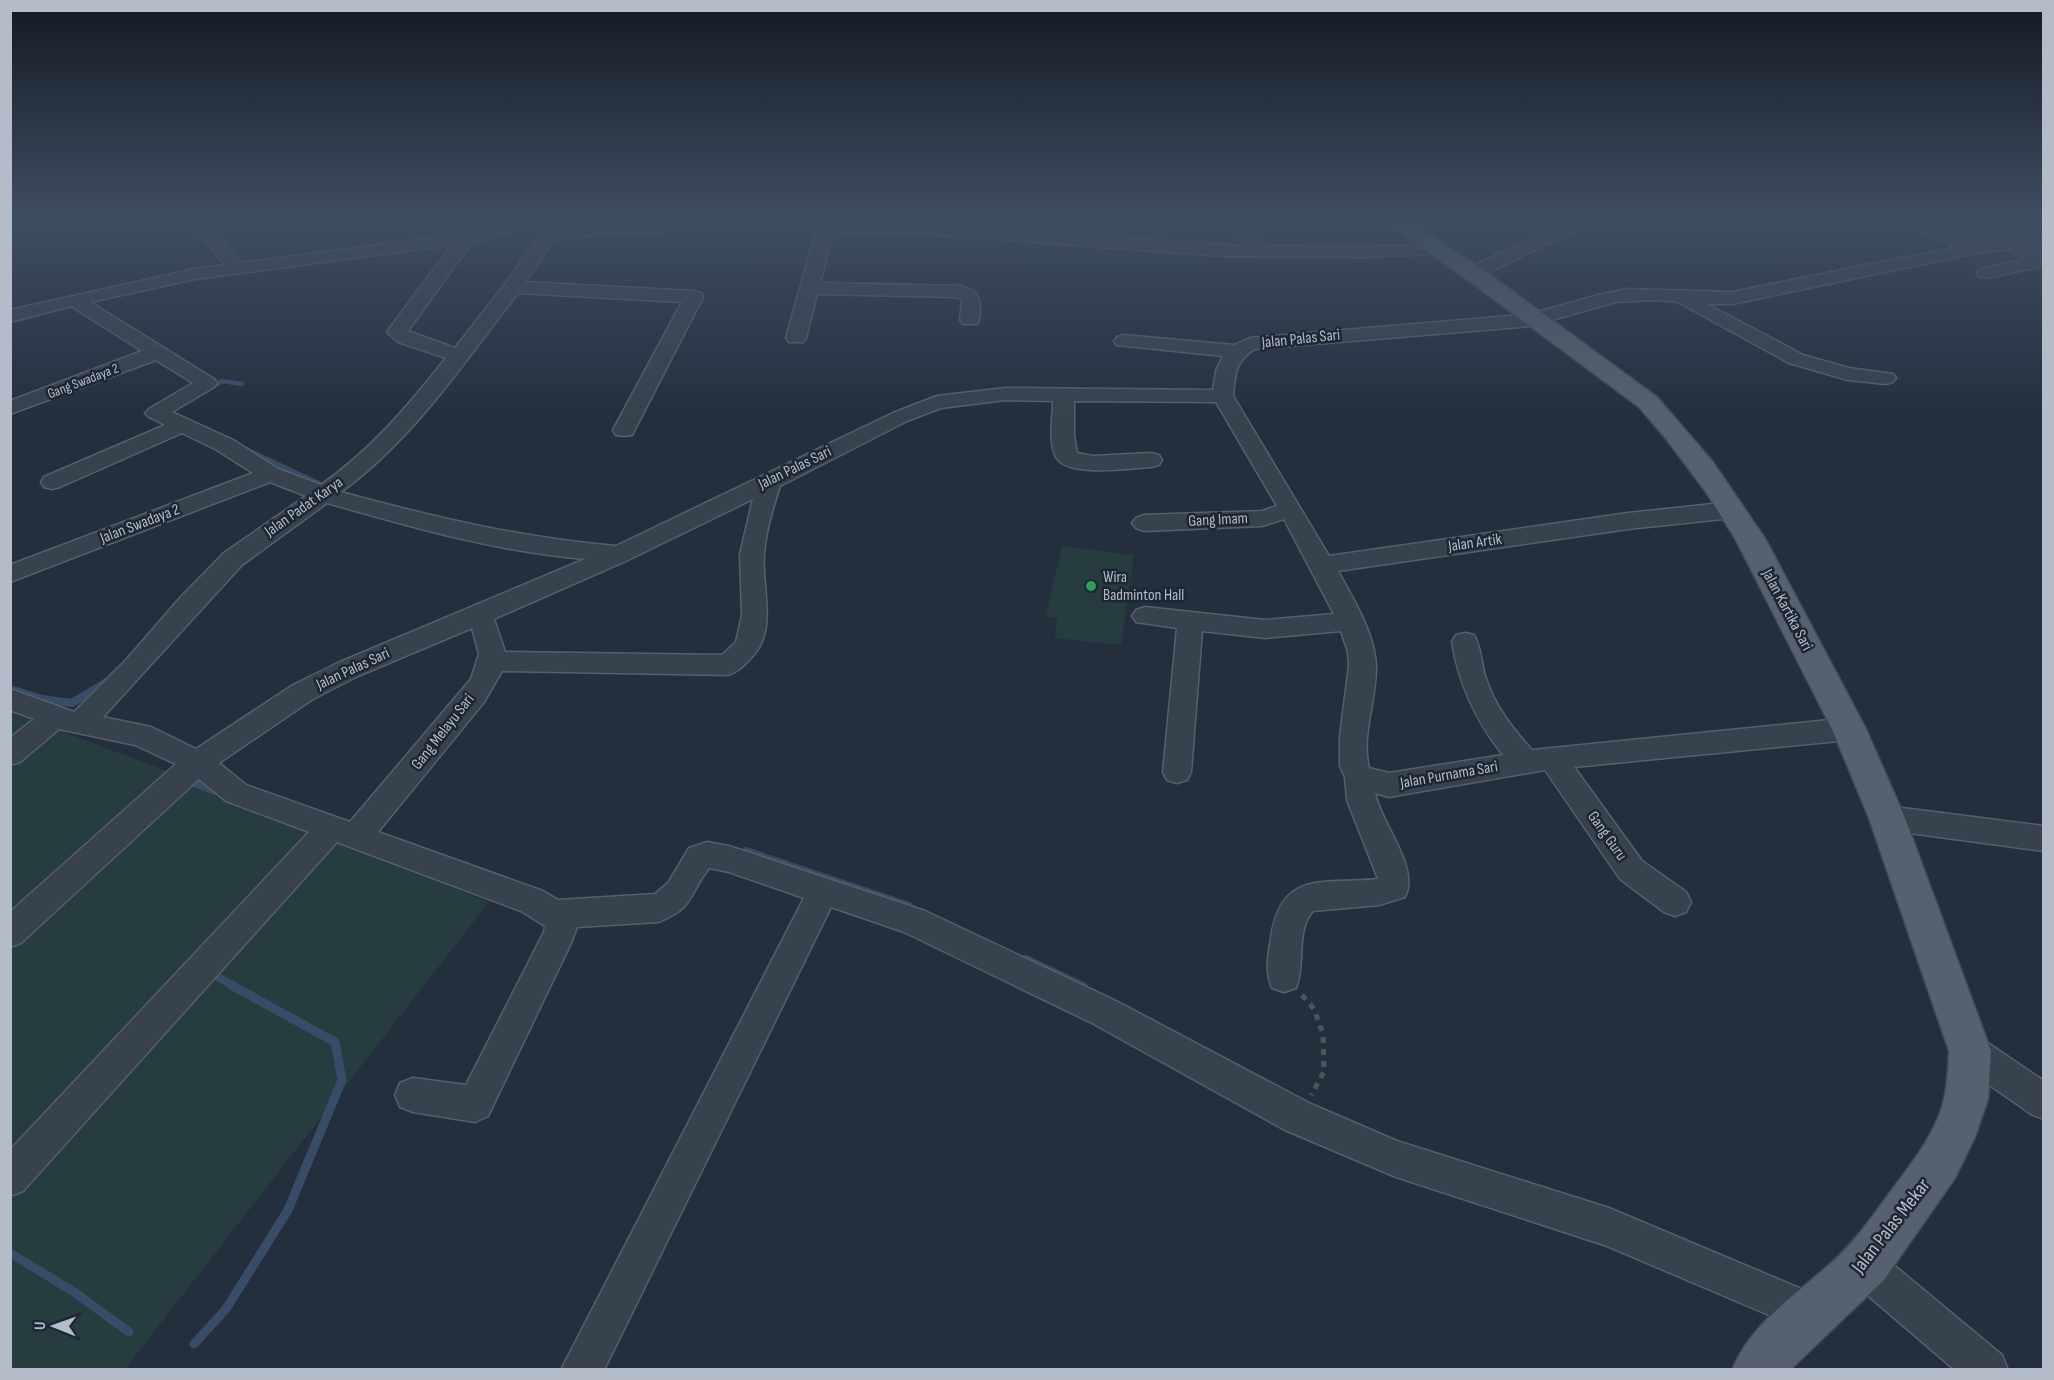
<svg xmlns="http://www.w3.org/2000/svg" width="2054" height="1380" viewBox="0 0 2054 1380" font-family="'Sofia Sans Condensed',sans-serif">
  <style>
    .green { fill: #263c3f }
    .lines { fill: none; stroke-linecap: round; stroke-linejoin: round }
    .stream-far3 { stroke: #394c67; stroke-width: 4.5 }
    .stream-far2 { stroke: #394c67; stroke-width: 6 }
    .stream-far1 { stroke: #394c67; stroke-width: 8 }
    .stream { stroke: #394c67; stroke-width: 9 }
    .minor-casing { stroke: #565f6c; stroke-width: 3 }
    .major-casing { stroke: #414a57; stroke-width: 3 }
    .path { stroke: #44595c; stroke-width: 5; stroke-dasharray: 6 6; stroke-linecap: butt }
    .minor { fill: #38414e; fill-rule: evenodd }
    .major { fill: #56606e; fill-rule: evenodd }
    .leisure-dot { fill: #2e9e5b; stroke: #1d2633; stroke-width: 2 }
    .labels { text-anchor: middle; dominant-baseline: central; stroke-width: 5; stroke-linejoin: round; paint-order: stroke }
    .far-street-label { font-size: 14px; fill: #b4bcc9; stroke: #1d2633 }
    .street-label { font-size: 16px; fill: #b4bcc9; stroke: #1d2633 }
    .poi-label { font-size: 16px; fill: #b4bcc9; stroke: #1d2633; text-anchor: start }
    .near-street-label { font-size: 20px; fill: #b4bcc9; stroke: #1d2633 }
  </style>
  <rect width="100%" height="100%" fill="#242f3e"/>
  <g class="green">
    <polygon points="1062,546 1134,555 1121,645 1055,638 1057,618 1046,616"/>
    <polygon points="10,712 175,774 489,902 125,1369 11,1369"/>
  </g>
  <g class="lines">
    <polyline class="stream-far3" points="210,388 222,381 242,384"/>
    <polyline class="stream-far2" points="246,450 323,486"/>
    <g class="stream-far1">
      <polyline points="10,689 42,699 72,703 108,681"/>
      <polyline points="187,786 192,782 218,792"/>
      <polyline points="746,851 909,906"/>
      <polyline points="1026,959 1083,986"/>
      <polyline points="214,972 212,974 236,987"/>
    </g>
    <g class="stream">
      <polyline points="10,1253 74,1292 129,1332"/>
      <polyline points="194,1344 226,1309 288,1210 342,1080 335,1042 233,986"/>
    </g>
    <defs>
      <g id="minor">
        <path d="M187 219H204L242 263 466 233 522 219H563L561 227 690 219H828L1106 237 1094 219H1111L1124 238 1246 246 1220 219H1238L1267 246 1363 247 1438 244 1444 245 1447 249 1444 253 1438 254 1363 257 1222 256 954 236 833 231 820 283 960 286C975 290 980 294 980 309 980 316 980 319 977 324H963L960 320 962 300 957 297 817 294 806 338 803 342H789L786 338 816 231 733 227 555 238 525 282 694 291 701 293 703 297 632 435 624 436 616 435 613 430 682 302 518 293C464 362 414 439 341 492 432 517 522 538 616 546L893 413 937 396 1005 388 1213 390 1216 371 1223 356 1117 345 1114 341 1117 337 1124 335 1234 345 1250 338 1531 314 1598 295 1627 289 1732 292 1957 247 1910 227 1907 223 1910 219H1922L1970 239 1972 243 1990 241 1940 223 1938 219H1963L2014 238 2044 235V245L2030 247 2044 255V266L1986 278 1980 277 1977 273 1980 269 2025 259 2009 249 1976 253 1732 304H1707L1803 355 1849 368 1893 374 1896 378 1893 382 1886 384 1848 380 1789 363 1678 302 1653 300 1616 302 1531 326 1255 349C1235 361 1235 375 1233 396L1329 556 1628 513 1713 504 1742 507 1746 512 1742 517 1628 529 1338 571C1353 599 1376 635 1376 668 1376 701 1361 736 1369 768L1389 773 1503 755C1476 721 1459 685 1452 642L1456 635 1465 633 1474 635C1481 647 1481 662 1485 676 1494 705 1512 728 1532 750L1849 718 1859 721 1863 729 1859 737 1849 740 1574 767 1642 861 1686 892 1691 902 1686 912 1675 916 1664 912 1620 879 1545 770 1389 797 1375 793C1381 824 1420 867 1405 897L1379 905 1313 911C1295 931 1306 964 1296 988L1284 992 1272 988C1265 972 1268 954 1271 938 1281 868 1326 885 1378 879L1347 800 1345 777 1340 766V736L1349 666 1348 652 1341 631 1265 638 1202 631 1191 772 1187 780 1177 783 1167 780 1163 772 1177 628 1136 622 1132 616 1136 610 1145 607 1265 620 1334 614 1284 519 1262 526 1144 531 1136 528 1132 523 1136 518 1144 515 1262 511 1277 506 1216 402 1074 401V436L1077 453 1093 456 1151 453 1159 455 1162 460 1159 465 1151 467C1131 468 1067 478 1056 457 1048 441 1053 418 1053 401L1005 400 941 408 907 421 780 486C773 507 766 530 764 553 761 588 779 631 750 659 743 666 738 672 728 675L502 671 484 702 378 832 543 891 558 900 655 894 668 883 689 848 707 842 729 846 925 911 1116 1001 1311 1104 1397 1141 1609 1208 1823 1298 1829 1312 1823 1326 1809 1332 1607 1246 1396 1177 1285 1130 1092 1023 904 932 831 907 604 1370H561L804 898 729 872 709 868C688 895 695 908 658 922L577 927 571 943 488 1116 475 1122 413 1112 400 1107 395 1095 400 1083 413 1078 466 1085 544 932 545 926 521 911 337 842 23 1191 10 1196V1150L309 832 226 801 199 779 21 943 10 947V912L176 764 135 745 59 729 20 762 10 765V738L34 719 10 710V689L74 712 127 659 179 599 224 553 306 496 270 482 10 582V565L253 473 217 450 182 433 60 487 52 489 44 487 41 482 44 477 165 425 149 417 145 413 149 409 193 383 156 360 10 414V401L142 351 71 306 10 322V310L195 269 225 265ZM545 224 541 233 506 283 455 348 408 331 472 242ZM452 245 387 332 398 342 446 358C407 407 372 449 321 485L278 469 233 440 172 412 214 387 217 383 214 379 90 302 195 279ZM753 499 740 554 742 615 736 642 722 655 505 652 494 619 626 561ZM327 503C411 527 498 552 585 559L340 662 293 685 196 749 151 727 103 717 242 565ZM472 628 479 654 471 679 350 822 246 785 219 763 313 699 358 676Z"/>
        <polygon points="1571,219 1593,219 1591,223 1479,277 1467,277 1464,273 1467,269"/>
        <polygon points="1887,806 2044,826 2044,851 1887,830 1876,827 1872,818 1876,809"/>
        <polygon points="1970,1034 1982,1039 2044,1081 2044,1119 2031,1114 1958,1063 1953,1051 1958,1039"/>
        <polygon points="1864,1246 1878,1252 2002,1355 2008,1370 1955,1370 1850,1280 1844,1266 1850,1252"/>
      </g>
      <path id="major" d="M1380 219H1405L1481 268 1657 397 1713 462 1766 540 1866 729 1905 818 1991 1051 1988 1099 1975 1137 1955 1178 1884 1280 1790 1370H1732C1750 1325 1795 1295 1830 1264 1853 1244 1868 1222 1886 1198 1904 1173 1926 1147 1938 1118 1947 1097 1948 1074 1949 1051L1869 818 1832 729 1736 540 1706 492 1667 440 1639 407 1465 278Z"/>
    </defs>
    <use href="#minor" class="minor-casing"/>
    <use href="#major" class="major-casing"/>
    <polyline class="path" points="1302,995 1314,1009 1323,1034 1324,1072 1311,1095"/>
    <use href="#minor" class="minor"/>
    <use href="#major" class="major"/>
  </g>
  <linearGradient id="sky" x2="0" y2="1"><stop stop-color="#141a22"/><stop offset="0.53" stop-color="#3f4d63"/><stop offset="1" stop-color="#3f4d63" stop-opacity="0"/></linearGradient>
  <rect width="2054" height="413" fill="url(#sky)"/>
  <circle class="leisure-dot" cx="1091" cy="586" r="6"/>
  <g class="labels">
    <g class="far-street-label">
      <text transform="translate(83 381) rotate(-21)">Gang Swadaya 2</text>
    </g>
    <g class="street-label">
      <text transform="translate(1301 339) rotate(-6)">Jalan Palas Sari</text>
      <text transform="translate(795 468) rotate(-26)">Jalan Palas Sari</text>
      <text transform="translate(304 507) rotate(-35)">Jalan Padat Karya</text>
      <text transform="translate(1218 520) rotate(-3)">Gang Imam</text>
      <text transform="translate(140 524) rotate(-21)">Jalan Swadaya 2</text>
      <text transform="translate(1475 543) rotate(-8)">Jalan Artik</text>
      <text transform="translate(1787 610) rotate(62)">Jalan Kartika Sari</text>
      <text transform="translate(353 669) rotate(-25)">Jalan Palas Sari</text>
      <text transform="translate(443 732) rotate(-52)">Gang Melayu Sari</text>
      <text transform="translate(1449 775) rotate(-10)">Jalan Purnama Sari</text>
      <text transform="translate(1607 836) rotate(55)">Gang Guru</text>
    </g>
    <g class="poi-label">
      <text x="1103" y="577">Wira<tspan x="1103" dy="18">Badminton Hall</tspan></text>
    </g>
    <g class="near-street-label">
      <text transform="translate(1891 1226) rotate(-52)">Jalan Palas Mekar</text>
    </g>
  </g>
  <rect width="2054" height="1380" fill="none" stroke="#b4bcc9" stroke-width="24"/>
  <g transform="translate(54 1326) rotate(271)" stroke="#1d2633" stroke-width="4.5" paint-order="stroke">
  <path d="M0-4.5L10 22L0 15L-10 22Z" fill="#b4bcc9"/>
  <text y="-9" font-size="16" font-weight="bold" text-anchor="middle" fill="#b4bcc9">U</text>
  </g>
</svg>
